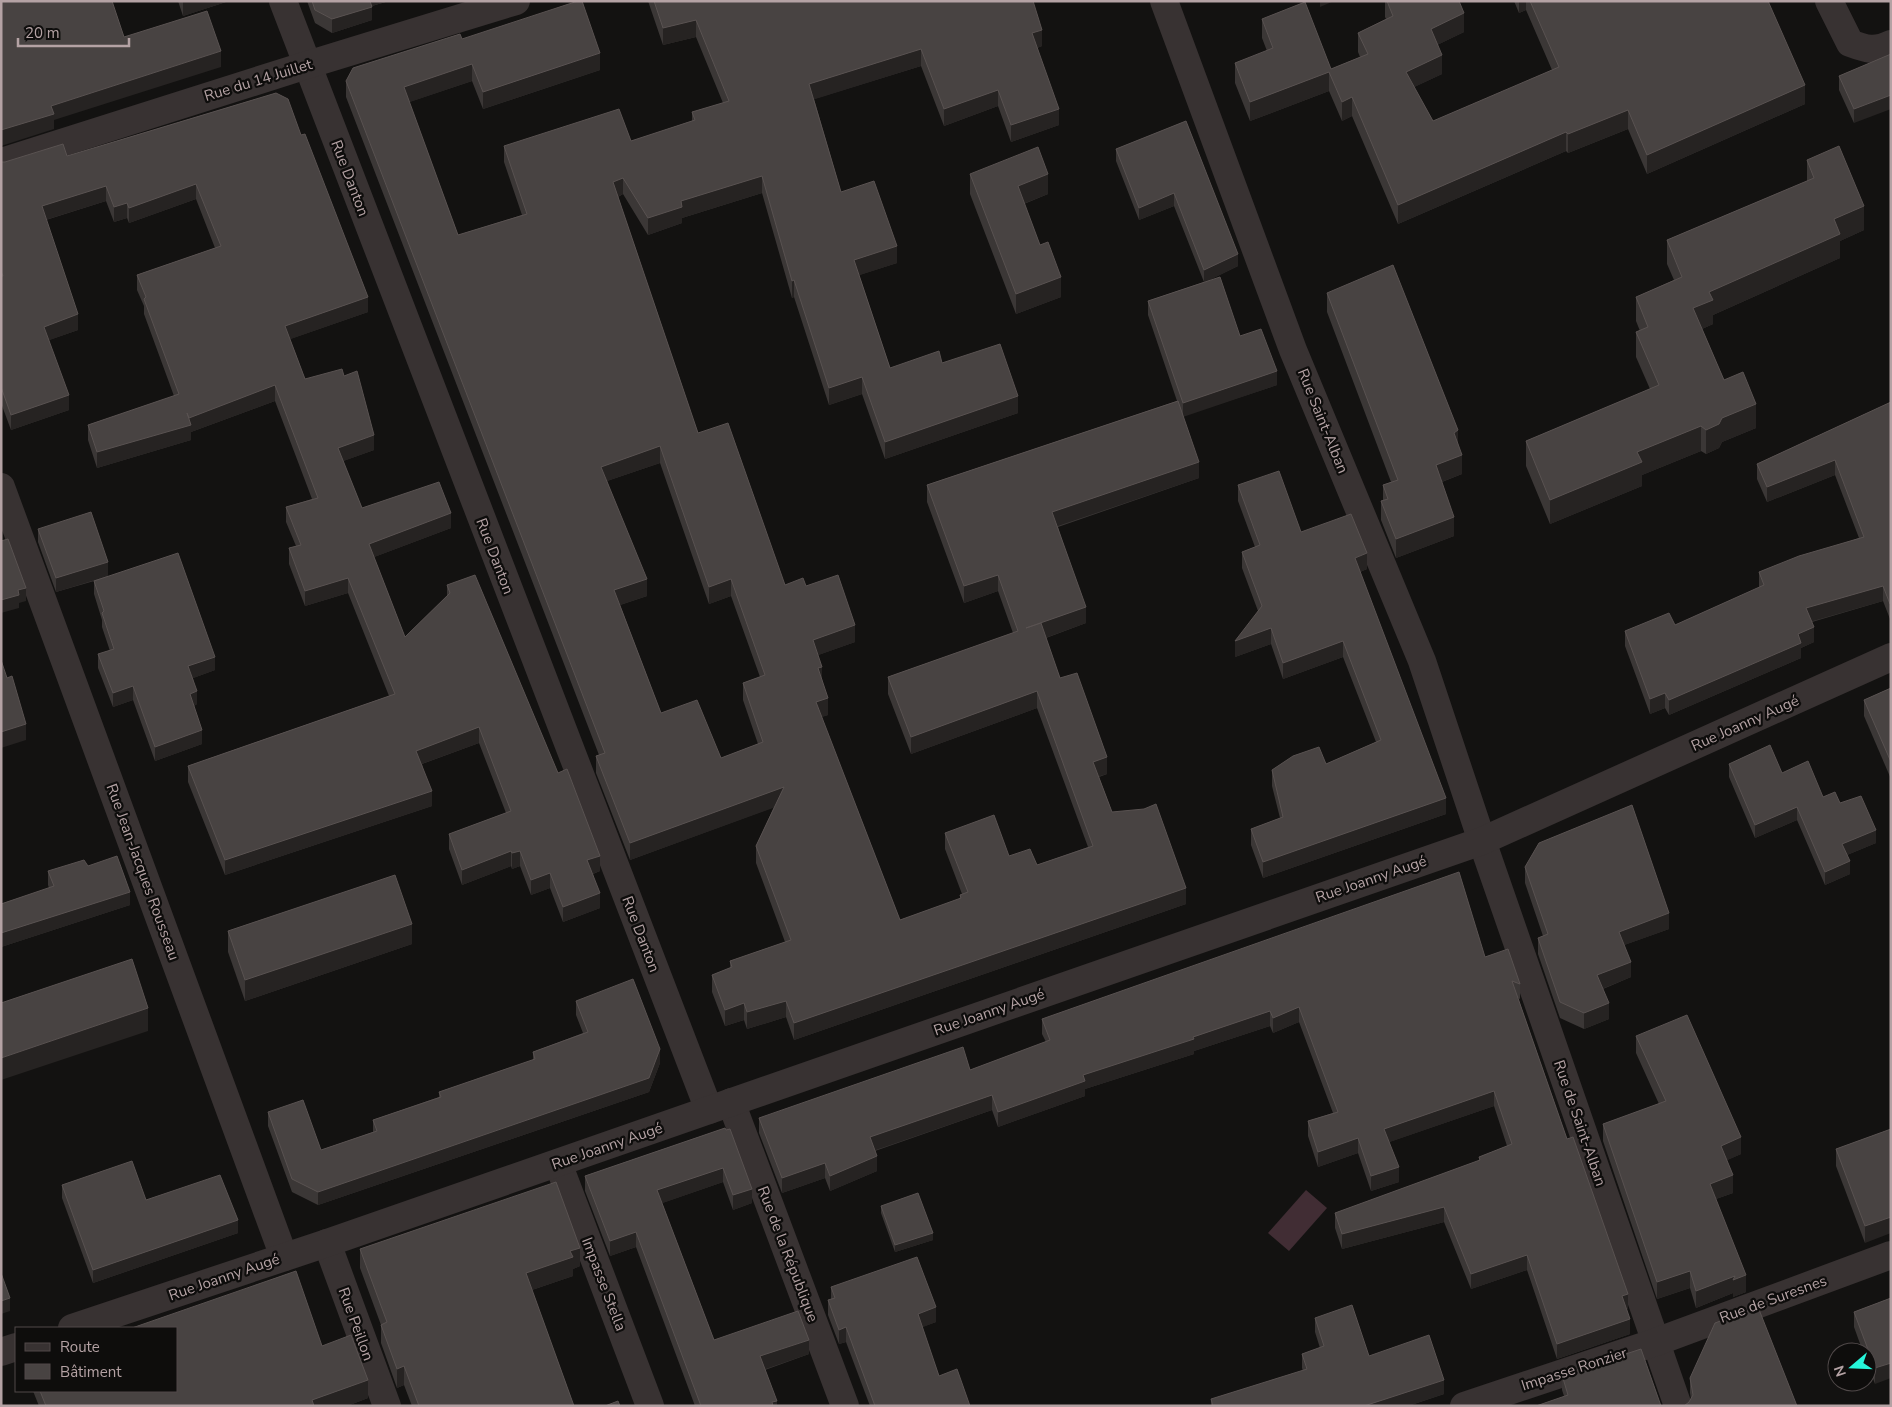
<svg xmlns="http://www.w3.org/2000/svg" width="1892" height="1407" viewBox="0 0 1892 1407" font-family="'Nunito Sans',sans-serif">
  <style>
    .water { fill: #412d34 }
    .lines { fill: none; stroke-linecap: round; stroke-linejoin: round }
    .minor { stroke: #383232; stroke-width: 28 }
    .wall { fill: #3b3736; fill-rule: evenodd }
    .shaded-wall { fill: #262322 }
    .building { fill: #484342; stroke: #595251; fill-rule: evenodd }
    .labels { text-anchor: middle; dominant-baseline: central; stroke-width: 4.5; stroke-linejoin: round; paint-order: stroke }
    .street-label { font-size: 15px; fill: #b4a2a4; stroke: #0e0d0c }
  </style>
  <rect width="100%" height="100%" fill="#131211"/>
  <polygon class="water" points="1306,1190 1327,1208 1289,1251 1268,1233"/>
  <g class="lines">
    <g class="minor">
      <polyline points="283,1 709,1110"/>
      <polyline points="1164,1 1293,350 1422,661 1482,841 1678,1406"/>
      <path d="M1829 1 1850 43C1866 49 1874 52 1891 44"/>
      <polyline points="1,162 307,65 516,1"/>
      <polyline points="1,487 284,1257"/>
      <polyline points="731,1102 845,1406"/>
      <polyline points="558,1163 650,1406"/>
      <polyline points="327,1243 387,1406"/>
      <polyline points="72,1328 327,1243 1482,841 1891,657"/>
      <polyline points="1,1352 16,1347"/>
      <polyline points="1464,1406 1656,1342 1891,1255"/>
    </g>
  </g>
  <g class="wall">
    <polygon points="178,1 229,1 183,16"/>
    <polygon points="307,1 389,1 372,6 372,20 332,33 315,23"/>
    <path d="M648 1H1033L1042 46 1037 48 1059 125 1011 142 998 106 944 126 921 66 814 99 841 192 897 263 859 275 890 368 942 363 1018 413 885 459 862 394 829 405 794 297 792 298 762 193 682 218V223L648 235 623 194 618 197 698 433 785 585 806 586 855 642 818 655 828 715 821 717 900 920 960 899V895L962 894 945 849V833L1009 856 1037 865 1088 847 1037 708 911 754 888 694V677L1013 633 998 591 964 603 927 502V485L1177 401 1148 315V301L1204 282 1174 206 1139 220 1116 161V149L1186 121 1238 266 1209 280 1240 336 1277 385 1183 416 1199 478 1058 527 1086 623 1046 638 1060 678 1107 774 1099 777 1112 812 1186 904 794 1040 786 1017 747 1029 744 1020 725 1026 712 992V975L730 968V961L785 942 756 863V846L774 807 630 860 596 773V756L599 755 346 97V81L462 39 600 70 483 109 472 81 409 102 458 235 522 215 504 162V146L631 141 692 121V112L723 103 696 37 663 45ZM660 463 709 604 731 596 760 677 743 683V700L758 744 721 758 661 713 620 605 647 596 607 481Z"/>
    <polygon points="1385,1 1459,1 1464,32 1437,45 1442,74 1414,87 1433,121 1552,70 1526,10 1519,13 1514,1 1768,1 1805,104 1647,174 1628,129 1568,153 1566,151 1398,224 1352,116 1342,121 1329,91 1250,121 1235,83 1235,63 1267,51 1262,38 1262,19 1331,69 1360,57 1358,52 1358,33 1386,19 1385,17"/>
    <polygon points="1891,54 1854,123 1839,90 1839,76"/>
    <polygon points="276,93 368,312 290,339 305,379 374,450 343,461 362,508 451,528 374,557 405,637 447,596 447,585 558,773 600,871 593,874 600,908 563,922 550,888 531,895 520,866 512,869 511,866 462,885 449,849 449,834 506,813 479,743 422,764 432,806 225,875 188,782 188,766 389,696 348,593 305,606 289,564 289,548 296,546 286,522 286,507 312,499 275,401 191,432 191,440 97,468 88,440 88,425 174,396 144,314 144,306 137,290 137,275 215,248 196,199 129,223 127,218 114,222 106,201 46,220 78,330 49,340 69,410 11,430 1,403 1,162 67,156"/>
    <polygon points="1807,160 1864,230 1840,241 1840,258 1713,315 1713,324 1702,329 1724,380 1756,428 1722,442 1719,448 1706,454 1701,451 1642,475 1642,486 1550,524 1526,466 1526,441 1650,389 1636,357 1636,332 1640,331 1636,321 1636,297 1674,280 1667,264 1667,240 1807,181"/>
    <polygon points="970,174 1048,194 1024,204 1040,245 1061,297 1016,314 970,194"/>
    <polygon points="1327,293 1458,444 1462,474 1442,482 1454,536 1396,558 1381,520 1381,501 1383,500 1383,485 1391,482 1327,312"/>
    <polygon points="1891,402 1890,619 1883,601 1812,622 1814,642 1801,648 1801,658 1669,715 1665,708 1650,714 1625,646 1625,631 1675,625 1759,588 1759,572 1859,538 1835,475 1767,502 1757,479 1757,464"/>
    <polygon points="1238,485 1301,532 1367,569 1360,572 1446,814 1263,878 1251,845 1251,829 1280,818 1272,786 1272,770 1326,764 1376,742 1343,657 1283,679 1271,644 1235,657 1258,611 1242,568 1242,552 1255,547 1238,501"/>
    <polygon points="38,529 108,576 215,670 193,678 197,704 194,706 202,744 155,761 133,700 113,707 98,668 98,654 110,651 102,627 102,620 94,594 94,581 56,592 38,542"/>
    <polygon points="1891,688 1891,779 1864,716 1864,700"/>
    <polygon points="1729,764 1782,773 1823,797 1840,803 1876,843 1847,855 1850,874 1825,885 1797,820 1755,838 1729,777"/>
    <polygon points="88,866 130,905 1,947 1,904 49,888 48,885 48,871"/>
    <polygon points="1525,867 1669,929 1624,945 1631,977 1603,989 1609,1019 1584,1029 1560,1018 1538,954 1538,938 1543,936 1525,883"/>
    <polygon points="228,931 412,944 245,1001 228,952"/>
    <polygon points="1485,957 1520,984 1520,999 1518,998 1567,1139 1628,1309 1627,1309 1630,1334 1557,1359 1527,1270 1471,1289 1444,1222 1342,1249 1335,1228 1335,1213 1479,1161 1479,1157 1507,1146 1494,1106 1389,1142 1399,1182 1371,1191 1358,1153 1318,1167 1308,1136 1308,1121 1333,1113 1299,1022 1273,1033 1270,1026 1194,1051 1194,1054 1085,1089 1085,1096 998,1127 992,1110 875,1151 877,1171 830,1191 825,1178 782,1193 759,1133 759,1118 970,1070 1046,1042 1042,1034 1042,1019"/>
    <polygon points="576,1001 660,1063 649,1092 318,1205 292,1192 268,1126 268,1112 321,1150 373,1132 373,1120 439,1097 439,1092 533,1060 533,1052 583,1033 576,1015"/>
    <polygon points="1636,1036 1741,1154 1727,1160 1733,1193 1716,1199 1746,1292 1733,1297 1733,1293 1696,1308 1690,1288 1657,1299 1603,1141 1603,1124 1659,1104 1636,1053"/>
    <polygon points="725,1128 752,1203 733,1210 723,1182 662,1203 714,1340 809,1354 765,1370 777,1406 695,1406 636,1247 610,1256 585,1191 585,1176"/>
    <polygon points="1891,1129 1865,1243 1836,1166 1836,1149"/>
    <polygon points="62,1185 146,1200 238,1233 93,1283 62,1198"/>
    <polygon points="881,1206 933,1240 895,1252 881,1213"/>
    <polygon points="360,1249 580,1266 573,1269 573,1276 532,1290 574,1406 412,1406 404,1385 397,1388 381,1343 381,1325 360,1268"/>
    <polygon points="831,1287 936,1322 922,1327 939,1376 970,1406 870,1406 846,1342 839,1344 828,1315 828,1300 831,1299"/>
    <polygon points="1891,1298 1875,1384 1867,1362 1867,1352 1863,1352 1854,1327 1854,1312"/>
    <polygon points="1315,1318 1369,1356 1444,1394 1408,1406 1211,1406 1211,1399 1303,1371 1302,1368 1302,1354 1320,1348 1315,1332"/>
    <polygon points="322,1346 368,1398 347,1406 39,1406 33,1391 176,1391"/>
    <polygon points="1562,1375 1661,1406 1564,1396 1562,1390"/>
    <polygon points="1690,1378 1797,1406 1689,1402 1691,1399 1690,1393"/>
  </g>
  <g class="shaded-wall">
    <polygon points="185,1 229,1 183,16 183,2"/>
    <polygon points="368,1 389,1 368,7"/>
    <polygon points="1320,1 1334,1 1320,7"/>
    <polygon points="1519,1 1526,1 1526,10 1519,13"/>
    <polygon points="372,7 372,20 332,33 332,19"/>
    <polygon points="1464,13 1464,32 1431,48 1431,29"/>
    <polygon points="696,20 696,37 663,45 663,28"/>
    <polygon points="1042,30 1042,46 1032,50 1032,33"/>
    <polygon points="921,49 921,66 809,101 809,84"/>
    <polygon points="221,51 221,67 54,120 54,129 1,146 1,130 51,106"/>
    <polygon points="600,53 600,70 483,109 483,92"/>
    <polygon points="1442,55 1442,74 1406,91 1406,72"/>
    <polygon points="472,64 472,81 404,104 404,87"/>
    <polygon points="1329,72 1329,91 1250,121 1250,102"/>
    <polygon points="1805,85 1805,104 1647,174 1647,155"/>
    <polygon points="998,90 998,106 944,126 944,109"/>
    <polygon points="1891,95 1891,109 1854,123 1854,109"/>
    <polygon points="1352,97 1352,116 1342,121 1342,102"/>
    <polygon points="1059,109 1059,125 1011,142 1011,125"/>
    <polygon points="1628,110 1628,129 1568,153 1568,134"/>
    <polygon points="1566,132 1566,151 1398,224 1398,205"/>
    <polygon points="1048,174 1048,194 1018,206 1018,186"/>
    <polygon points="762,176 762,193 682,218 682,223 648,235 648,218 681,201"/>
    <polygon points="623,178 623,194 613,199 613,182"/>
    <polygon points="196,184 196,199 129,223 129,208"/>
    <polygon points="106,186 106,201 42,221 42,206"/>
    <polygon points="1174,193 1174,206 1139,220 1139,208"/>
    <polygon points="127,203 127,218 114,222 114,207"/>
    <polygon points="1864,206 1864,230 1840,241 1840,258 1713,315 1713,324 1693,333 1693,308 1709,292 1834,219"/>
    <polygon points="897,246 897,263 854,277 854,260"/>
    <polygon points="1238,254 1238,266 1204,283 1204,270"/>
    <polygon points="1061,277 1061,297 1016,314 1016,294"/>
    <polygon points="794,280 794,297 792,298 792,281"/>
    <polygon points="368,297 368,312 285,341 285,326"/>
    <polygon points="78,314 78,330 44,342 44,327"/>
    <polygon points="1277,371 1277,385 1183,417 1183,403"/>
    <polygon points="862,377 862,394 829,405 829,388"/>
    <polygon points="275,385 275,401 191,432 191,440 97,468 97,452"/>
    <polygon points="69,395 69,410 11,430 11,415"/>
    <polygon points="1018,396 1018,413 885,459 885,442"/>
    <polygon points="1756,404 1756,428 1722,442 1719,448 1706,454 1706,430 1722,418"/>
    <polygon points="1701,426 1701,451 1642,475 1642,486 1550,524 1550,500 1637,452"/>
    <polygon points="1458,430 1458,449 1454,433"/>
    <polygon points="374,435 374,450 338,463 338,448"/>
    <polygon points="660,446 660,463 601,483 601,467"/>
    <polygon points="1462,455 1462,474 1436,484 1436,465"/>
    <polygon points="1835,460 1835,475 1767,502 1767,487"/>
    <polygon points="1199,462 1199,478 1052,528 1052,512"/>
    <polygon points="451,513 451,528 369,559 369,544"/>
    <polygon points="1454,517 1454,536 1396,558 1396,539"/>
    <polygon points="1367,553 1367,569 1355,574 1355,558"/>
    <polygon points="108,562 108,576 56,592 56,578"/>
    <polygon points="998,575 998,591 964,603 964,586"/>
    <polygon points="348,578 348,593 305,606 305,591"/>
    <polygon points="647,579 647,596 614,607 614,590"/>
    <polygon points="731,579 731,596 709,604 709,587"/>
    <polygon points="1883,586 1883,601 1806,623 1806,608"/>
    <polygon points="26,588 26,601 19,603 19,608 1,613 1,600 18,590"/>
    <rect x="1890" y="604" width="1" height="15"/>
    <polygon points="1086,607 1086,623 1026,645 1026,628"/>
    <polygon points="855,625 855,642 813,657 813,640"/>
    <polygon points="1814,627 1814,642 1801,648 1801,658 1669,715 1669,700 1798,634"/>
    <polygon points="1271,628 1271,644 1235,657 1235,641"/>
    <polygon points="1343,641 1343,657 1283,679 1283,663"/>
    <polygon points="215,657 215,670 188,680 188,666"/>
    <polygon points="822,667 822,683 818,668"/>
    <polygon points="133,686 133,700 113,707 113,693"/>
    <polygon points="197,691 197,704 190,708 190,694"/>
    <polygon points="1037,691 1037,708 911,754 911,737"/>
    <polygon points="1665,693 1665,708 1650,714 1650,699"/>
    <polygon points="828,698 828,715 816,719 816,702"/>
    <polygon points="26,724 26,740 1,748 1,732"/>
    <polygon points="479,727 479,743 416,766 416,751"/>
    <polygon points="202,730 202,744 155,761 155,747"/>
    <polygon points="1107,757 1107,774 1093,778 1093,762"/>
    <polygon points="784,787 784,804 630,860 630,843"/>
    <polygon points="432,791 432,806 225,875 225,860"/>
    <polygon points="1446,798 1446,814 1263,878 1263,862"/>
    <polygon points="1797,807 1797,820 1755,838 1755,825"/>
    <polygon points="1876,830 1876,843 1842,857 1842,844"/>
    <polygon points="511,851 511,866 462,885 462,870"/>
    <polygon points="520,851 520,866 512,869 512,853"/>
    <polygon points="600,856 600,871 587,876 587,860"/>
    <polygon points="1850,861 1850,874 1825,885 1825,872"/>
    <polygon points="550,873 550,888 531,895 531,880"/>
    <polygon points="1186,888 1186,904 794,1040 794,1023"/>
    <polygon points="130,892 130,905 1,947 1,933"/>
    <polygon points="600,893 600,908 563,922 563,907"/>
    <polygon points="1669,913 1669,929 1619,947 1619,932"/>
    <polygon points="412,924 412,944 245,1001 245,980"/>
    <polygon points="1631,962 1631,977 1597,991 1597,975"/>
    <polygon points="786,1001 786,1017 747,1029 747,1012"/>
    <polygon points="744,1003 744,1020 725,1026 725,1010"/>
    <polygon points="1609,1003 1609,1019 1584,1029 1584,1013"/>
    <polygon points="1299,1007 1299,1022 1273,1033 1273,1018"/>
    <polygon points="148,1008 148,1031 1,1080 1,1058"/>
    <polygon points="1270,1011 1270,1026 1194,1051 1194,1054 1085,1089 1085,1096 998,1127 998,1112 1083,1075"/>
    <polygon points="660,1049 660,1063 649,1092 318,1205 318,1192"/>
    <polygon points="1494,1091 1494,1106 1384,1144 1384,1129"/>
    <polygon points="992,1095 992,1110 870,1152 870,1137"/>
    <polygon points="1741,1137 1741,1154 1721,1163 1721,1146"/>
    <polygon points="1358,1138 1358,1153 1318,1167 1318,1152"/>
    <polygon points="877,1156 877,1171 830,1191 830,1176"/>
    <polygon points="825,1163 825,1178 782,1193 782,1178"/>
    <polygon points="1399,1167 1399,1182 1371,1191 1371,1176"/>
    <polygon points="723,1168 723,1182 657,1205 657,1190"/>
    <polygon points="1733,1175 1733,1193 1710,1201 1710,1184"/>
    <polygon points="752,1189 752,1203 733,1210 733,1195"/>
    <polygon points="1444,1207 1444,1222 1342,1249 1342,1234"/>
    <polygon points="1891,1217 1891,1233 1865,1243 1865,1226"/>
    <polygon points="238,1220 238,1233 93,1283 93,1270"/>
    <polygon points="636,1232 636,1247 610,1256 610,1241"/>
    <polygon points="933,1233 933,1240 895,1252 895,1245"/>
    <polygon points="580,1248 580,1266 573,1269 573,1276 526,1292 526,1273 570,1251"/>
    <polygon points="1527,1255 1527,1270 1471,1289 1471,1274"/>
    <polygon points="1690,1271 1690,1288 1657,1299 1657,1282"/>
    <polygon points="1746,1275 1746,1292 1733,1297 1733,1293 1696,1308 1696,1291 1735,1276"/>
    <polygon points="1628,1294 1628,1309 1622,1311 1622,1296"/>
    <polygon points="10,1298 10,1311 1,1314 1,1301"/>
    <polygon points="936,1307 936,1322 918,1329 918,1314"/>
    <polygon points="1630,1319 1630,1334 1557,1359 1557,1344"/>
    <polygon points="846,1327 846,1342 839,1344 839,1330"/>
    <polygon points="809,1340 809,1354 760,1371 760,1356"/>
    <polygon points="1891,1363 1891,1378 1875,1384 1875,1368"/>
    <polygon points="404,1366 404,1385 397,1388 397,1369"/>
    <polygon points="368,1380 368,1398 347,1406 312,1406 312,1400"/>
    <polygon points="1444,1380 1444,1394 1408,1406 1364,1406"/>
    <polygon points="777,1401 777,1406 772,1406 772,1402"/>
  </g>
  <g class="building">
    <polygon points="1,1 112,1 124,37 207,11 221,51 51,106 54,114 1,130"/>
    <polygon points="312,1 370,1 372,7 332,19 315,10"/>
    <path d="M578 1H582L600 53 483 92 472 64 404 87 458 235 527 214 504 146 619 109 631 141 695 120 692 112 729 101 696 20 663 28 654 1H1033L1042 30 1032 33 1059 109 1011 125 998 90 944 109 921 49 809 84 841 192 874 181 897 246 854 260 890 368 939 351 942 363 1000 344 1018 396 885 442 862 377 829 388 794 280 792 281 762 176 681 201 682 207 648 218 623 178 613 182 698 433 728 423 785 585 803 578 806 586 838 575 855 625 813 640 822 667 818 668 828 698 816 702 900 920 961 898 960 895 968 892 945 833 994 815 1009 856 1030 849 1037 865 1093 846 1037 691 911 737 888 677 1018 631 998 575 964 586 927 485 1178 401 1199 462 1052 512 1086 607 1026 628 1041 623 1060 678 1077 673 1107 757 1093 762 1112 812 1144 809 1156 804 1186 888 794 1023 786 1001 747 1012 744 1003 725 1010 712 975 732 967 730 961 791 940 756 846 784 787 630 843 596 756 605 753 346 81 353 68 460 34 462 39ZM660 446 709 587 731 579 765 675 743 683 763 742 721 758 697 700 661 713 614 590 647 579 601 467Z"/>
    <polygon points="1387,1 1459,1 1464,13 1431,29 1442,55 1406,72 1433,121 1559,67 1530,1 1768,1 1805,85 1647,155 1628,110 1568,134 1566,132 1398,205 1352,97 1342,102 1329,72 1250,102 1235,63 1273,48 1262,19 1305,2 1331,69 1368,54 1358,33 1393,16"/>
    <polygon points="1891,54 1891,95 1854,109 1839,76"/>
    <polygon points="276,93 288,99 301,135 305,134 368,297 285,326 305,379 342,369 344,376 357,371 374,435 338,448 362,508 439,482 451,513 369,544 405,637 450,593 447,585 475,575 558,773 567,769 600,856 587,860 600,893 563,907 550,873 531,880 520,851 512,853 511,851 462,870 449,834 511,811 479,727 416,751 432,791 225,860 188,766 395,694 348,578 305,591 289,548 301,545 286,507 318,498 275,385 189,418 187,413 191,425 97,452 88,425 179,394 144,299 146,297 137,275 221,246 196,184 129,208 127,203 114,207 106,186 42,206 78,314 44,327 69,395 11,415 1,387 1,276 3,276 1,271 1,162 5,162 63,144 67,156"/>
    <polygon points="1186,121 1238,254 1204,270 1174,193 1139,208 1116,149"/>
    <polygon points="1839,146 1864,206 1834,219 1840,234 1709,292 1713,300 1693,308 1724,380 1743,372 1756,404 1722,418 1719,424 1706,430 1701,426 1637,452 1642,462 1550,500 1526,441 1659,385 1636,332 1648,327 1636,297 1682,277 1667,240 1814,178 1807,160"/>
    <polygon points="1038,147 1048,174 1018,186 1040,245 1048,242 1061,277 1016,294 970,174"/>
    <polygon points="1393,265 1458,430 1454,433 1462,455 1436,465 1454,517 1396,539 1381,501 1388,499 1383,485 1398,480 1327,293"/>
    <polygon points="1220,277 1240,336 1261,329 1277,371 1183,403 1148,301"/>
    <polygon points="1891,402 1891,604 1890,604 1883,586 1806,608 1814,627 1798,634 1801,643 1669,700 1665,693 1650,699 1625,631 1669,613 1675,625 1764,585 1759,572 1799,556 1864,537 1835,460 1767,487 1757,464"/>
    <polygon points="1279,471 1301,532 1351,514 1367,553 1355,558 1446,798 1263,862 1251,829 1283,817 1272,770 1293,756 1319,747 1326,764 1381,740 1343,641 1283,663 1271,628 1235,641 1262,606 1242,552 1260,545 1238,485"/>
    <polygon points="91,512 108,562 56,578 38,529"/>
    <polygon points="8,539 26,588 18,590 19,595 1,600 1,541"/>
    <polygon points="178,553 215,657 188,666 197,691 190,694 202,730 155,747 133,686 113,693 98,654 114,649 102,613 104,611 94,581"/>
    <polygon points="1,660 7,678 12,676 26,724 1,732"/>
    <polygon points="1891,688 1891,762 1864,700"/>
    <polygon points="1770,745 1782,773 1808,761 1823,797 1835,792 1840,803 1861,796 1876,830 1842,844 1850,861 1825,872 1797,807 1755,825 1729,764"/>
    <polygon points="1632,805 1669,913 1619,932 1631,962 1597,975 1609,1003 1584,1013 1560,1002 1538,938 1548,934 1525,867 1539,843"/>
    <polygon points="117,856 130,892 1,933 1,904 54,886 48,871 84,860 88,866"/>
    <polygon points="1459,872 1485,957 1508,949 1520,984 1512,981 1567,1139 1573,1137 1628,1294 1622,1296 1630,1319 1557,1344 1527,1255 1471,1274 1444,1207 1342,1234 1335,1213 1480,1160 1479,1157 1512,1144 1494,1091 1384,1129 1399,1167 1371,1176 1358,1138 1318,1152 1308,1121 1338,1112 1299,1007 1273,1018 1270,1011 1193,1037 1194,1039 1083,1075 1085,1081 998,1112 992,1095 870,1137 877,1156 830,1176 825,1163 782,1178 759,1118 963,1047 970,1070 1050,1040 1042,1019"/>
    <polygon points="395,875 412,924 245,980 228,931"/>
    <polygon points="132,959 148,1008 1,1058 1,1003"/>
    <polygon points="633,979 660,1049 649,1078 318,1192 292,1179 268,1112 303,1100 321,1150 377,1131 373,1120 441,1097 439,1092 535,1059 533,1052 588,1032 576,1001"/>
    <polygon points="1687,1015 1741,1137 1721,1146 1733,1175 1710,1184 1746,1275 1733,1280 1735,1276 1696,1291 1690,1271 1657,1282 1603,1124 1666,1101 1636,1036"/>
    <polygon points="725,1128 726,1130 730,1129 752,1189 733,1195 723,1168 657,1190 714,1340 798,1311 809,1340 760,1356 777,1401 772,1402 773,1406 701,1406 636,1232 610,1241 585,1176"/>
    <polygon points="1891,1129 1891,1217 1865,1226 1836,1149"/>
    <polygon points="132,1161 146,1200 220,1175 238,1220 93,1270 62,1185"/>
    <polygon points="556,1182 580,1248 570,1251 573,1257 526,1273 574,1406 419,1406 404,1366 397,1369 381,1325 387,1322 360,1249"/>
    <polygon points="918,1193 933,1233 895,1245 881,1206"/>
    <polygon points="917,1257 936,1307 918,1314 939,1376 957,1369 970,1406 875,1406 846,1327 839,1330 828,1300 835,1298 831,1287"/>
    <polygon points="296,1271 322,1346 351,1335 368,1380 312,1400 314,1406 46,1406 40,1391 176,1391 176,1328 132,1328"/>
    <polygon points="1,1273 10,1298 1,1301"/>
    <polygon points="1891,1298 1891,1363 1875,1368 1854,1312"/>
    <polygon points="1352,1305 1369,1356 1429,1335 1444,1380 1364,1406 1213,1406 1211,1399 1307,1369 1302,1354 1324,1346 1315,1318"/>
    <polygon points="1758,1307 1797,1406 1684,1406 1689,1402 1693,1395 1690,1378 1715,1323"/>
    <polygon points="1641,1349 1661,1406 1536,1406 1568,1395 1562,1375"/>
    <polygon points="618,1401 620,1406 605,1406"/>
  </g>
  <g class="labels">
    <g class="street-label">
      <text transform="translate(258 80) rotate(-17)">Rue du 14 Juillet</text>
      <text transform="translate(350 178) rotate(69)">Rue Danton</text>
      <text transform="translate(1323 421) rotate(68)">Rue Saint-Alban</text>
      <text transform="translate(495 556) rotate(69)">Rue Danton</text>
      <text transform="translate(1745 723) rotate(-24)">Rue Joanny Augé</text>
      <text transform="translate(143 872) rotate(70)">Rue Jean-Jacques Rousseau</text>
      <text transform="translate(1371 879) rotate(-19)">Rue Joanny Augé</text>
      <text transform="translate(641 934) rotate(69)">Rue Danton</text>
      <text transform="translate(989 1012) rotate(-19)">Rue Joanny Augé</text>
      <text transform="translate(1580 1123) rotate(71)">Rue de Saint-Alban</text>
      <text transform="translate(607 1146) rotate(-19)">Rue Joanny Augé</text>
      <text transform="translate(788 1254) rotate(69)">Rue de la République</text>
      <text transform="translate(224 1277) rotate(-19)">Rue Joanny Augé</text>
      <text transform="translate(604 1284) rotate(69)">Impasse Stella</text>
      <text transform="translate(1773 1299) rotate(-20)">Rue de Suresnes</text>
      <text transform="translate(356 1324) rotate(70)">Rue Peillon</text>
      <text transform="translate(1574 1369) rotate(-18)">Impasse Ronzier</text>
    </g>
  </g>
  <rect width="1892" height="1407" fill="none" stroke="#b4a2a4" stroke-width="5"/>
  <rect x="15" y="1327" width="162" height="65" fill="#0e0d0c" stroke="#504949"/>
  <rect x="25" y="1343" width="25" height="8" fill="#383232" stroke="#504949"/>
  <text x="60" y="1352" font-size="15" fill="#b4a2a4">Route</text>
  <rect x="25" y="1364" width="25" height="15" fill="#484342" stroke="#504949"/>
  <text x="60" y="1377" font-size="15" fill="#b4a2a4">Bâtiment</text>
  <g transform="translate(1852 1367) rotate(251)"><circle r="24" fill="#0e0d0c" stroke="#504949"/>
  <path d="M0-4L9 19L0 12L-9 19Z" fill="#26f6da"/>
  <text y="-8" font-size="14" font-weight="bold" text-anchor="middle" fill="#b4a2a4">N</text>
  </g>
  <path d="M18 38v8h111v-8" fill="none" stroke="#b4a2a4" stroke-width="2.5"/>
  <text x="25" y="38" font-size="15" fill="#b4a2a4" stroke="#0e0d0c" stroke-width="4" paint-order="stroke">20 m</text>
</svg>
